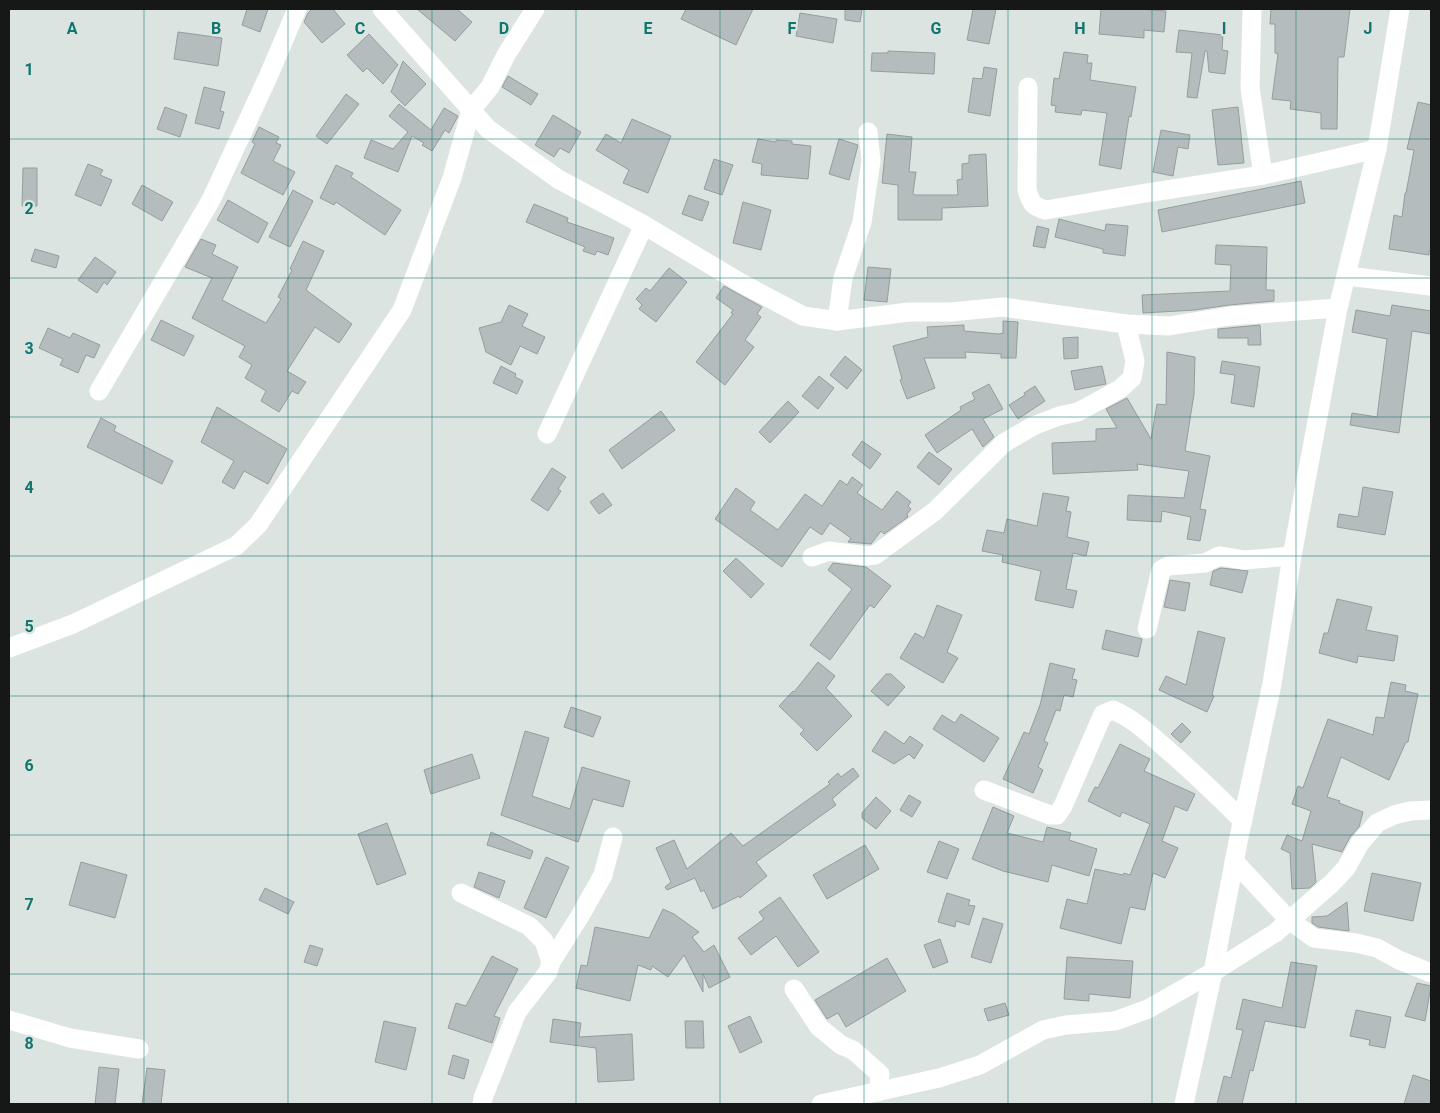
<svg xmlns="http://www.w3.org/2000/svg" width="1440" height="1113" viewBox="0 0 1440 1113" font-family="Roboto,sans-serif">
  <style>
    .building { fill: #b4bcbd; stroke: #959d9e }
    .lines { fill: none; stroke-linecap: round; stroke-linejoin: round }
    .minor { stroke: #fff; stroke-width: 19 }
    .grid { fill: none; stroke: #0f766e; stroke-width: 1; stroke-opacity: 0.55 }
    .grid-label { font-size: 16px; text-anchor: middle; font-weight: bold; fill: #0f766e; stroke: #dce4e1; stroke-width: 4.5; stroke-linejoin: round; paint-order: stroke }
  </style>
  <rect width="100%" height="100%" fill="#dce4e1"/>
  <g class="building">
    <polygon points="247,9 268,9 260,32 242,25"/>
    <polygon points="312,9 333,9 345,24 322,43 304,22 308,13"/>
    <polygon points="417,9 457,9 472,22 455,41"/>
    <polygon points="686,9 753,9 736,45 681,19"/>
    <polygon points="845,9 862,9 860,22 845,20"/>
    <polygon points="973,9 996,9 989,44 967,40"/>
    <polygon points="1101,9 1138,9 1166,11 1164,32 1144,30 1144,38 1099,34"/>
    <polygon points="1271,9 1350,9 1344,57 1338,57 1337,129 1321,129 1321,113 1290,109 1291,101 1272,99 1278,54 1275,53 1275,24 1270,24"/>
    <polygon points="800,13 837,19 833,43 796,36"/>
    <polygon points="1179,30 1223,35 1222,50 1228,51 1225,74 1209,72 1207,51 1205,51 1197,98 1187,97 1192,53 1176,52"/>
    <polygon points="178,32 222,38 218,66 174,59"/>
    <polygon points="369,34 398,65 383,84 367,68 363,72 347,55"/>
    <polygon points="888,51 935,53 934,74 871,71 872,53 888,53"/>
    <polygon points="1064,52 1088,55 1087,63 1092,63 1090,80 1136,87 1131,117 1129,116 1121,169 1099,165 1107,113 1082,110 1081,115 1055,112 1056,106 1051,105 1054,78 1059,79"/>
    <polygon points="403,61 426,84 405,106 391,92"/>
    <polygon points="984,67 997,69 990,116 968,112 973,78 982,79"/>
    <polygon points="508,76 538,94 531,105 502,87"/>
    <polygon points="204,87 225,92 220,111 224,112 219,129 195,123"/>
    <polygon points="346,94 359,104 327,144 316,136"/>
    <polygon points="1418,102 1431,105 1431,251 1429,251 1429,255 1389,249 1394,215 1402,217 1405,193 1406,193 1414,150 1407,149"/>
    <polygon points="399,104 431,130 444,108 458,116 449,133 445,130 432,151 422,145 424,143 412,136 398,172 364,158 371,140 393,149 408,132 389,116"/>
    <polygon points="165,107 187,115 180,137 157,129"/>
    <polygon points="1238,107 1244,163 1218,165 1212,110"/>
    <polygon points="553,115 581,132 569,153 560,148 554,157 535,145"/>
    <polygon points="632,119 671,136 648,193 623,183 629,170 596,150 606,134 621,143"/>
    <polygon points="259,127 279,137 276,143 281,145 273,161 295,172 283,195 241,173 255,144 252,142"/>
    <polygon points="1161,130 1190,135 1188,149 1178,147 1173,176 1153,172"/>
    <polygon points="887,134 912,137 909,172 916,172 913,193 915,195 958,195 957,180 962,179 962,164 969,163 969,155 986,154 988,206 942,208 942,220 898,220 898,185 882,183"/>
    <polygon points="758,139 776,142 776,140 792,141 792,144 811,146 808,179 761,175 762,164 752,162"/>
    <polygon points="839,139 858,145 849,180 829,174"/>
    <polygon points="714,159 733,165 722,195 704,189"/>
    <polygon points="88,164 103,170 100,175 112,180 101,206 75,195"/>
    <polygon points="336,165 353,173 351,177 401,210 385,235 336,202 334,205 320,198"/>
    <polygon points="23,168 37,168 37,206 22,206"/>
    <polygon points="1301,181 1305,203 1162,232 1158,210"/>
    <polygon points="142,185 173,202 162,221 132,204"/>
    <polygon points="293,190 313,201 290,247 269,237"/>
    <polygon points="689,195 709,202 702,221 682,214"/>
    <polygon points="228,200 268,223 258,243 217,220"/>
    <polygon points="743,202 771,210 761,250 733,243"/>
    <polygon points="534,204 568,218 567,222 614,238 608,255 597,251 595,255 583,251 585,247 526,222"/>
    <polygon points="1059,219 1105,231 1106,224 1128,226 1125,256 1103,253 1103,249 1055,237"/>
    <polygon points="1037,226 1049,229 1045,248 1033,246"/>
    <polygon points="201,239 216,245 212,254 238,267 222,300 266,323 281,299 278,297 292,270 290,269 303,241 324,251 306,290 352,324 339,343 315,327 287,371 306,382 298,394 292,391 279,412 261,401 266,391 245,378 252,365 239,357 245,346 192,318 212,278 185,267"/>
    <polygon points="1216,245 1267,247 1266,290 1274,290 1274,301 1229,305 1195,310 1143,313 1142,295 1230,291 1231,265 1215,264"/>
    <polygon points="35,249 59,256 56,268 31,261"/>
    <polygon points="95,257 116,272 107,285 104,282 97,293 78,280"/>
    <polygon points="868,267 891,269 887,302 864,300"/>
    <polygon points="669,268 687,282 656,322 639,309 642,305 636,299 646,288 650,291"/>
    <polygon points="724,286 762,307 757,314 761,317 745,340 754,347 725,385 696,362 733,314 731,313 733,310 716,298"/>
    <polygon points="509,305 528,314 522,326 545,337 537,354 520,346 511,365 486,352 479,328 501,322"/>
    <polygon points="1392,305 1431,311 1431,334 1412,331 1399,433 1350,425 1352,413 1377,417 1387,339 1352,332 1356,310 1390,316"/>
    <polygon points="161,320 194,336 184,356 151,340"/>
    <polygon points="1003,321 1018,322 1016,358 1001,358 1001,354 965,352 966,358 924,358 935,388 907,399 900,380 902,379 893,346 928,337 927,327 964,325 964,331 999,334 1003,333"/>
    <polygon points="1260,325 1261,345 1248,345 1248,338 1218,338 1218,329"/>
    <polygon points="48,328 70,338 73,333 100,345 94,358 86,355 78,373 60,365 63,359 39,348"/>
    <polygon points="1078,337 1078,358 1064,359 1063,338"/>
    <polygon points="1167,352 1195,357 1194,394 1185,451 1210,456 1200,509 1206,510 1200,541 1187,539 1191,517 1162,511 1161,522 1127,520 1128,495 1184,498 1189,471 1137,464 1138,470 1053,474 1052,443 1096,441 1096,429 1117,428 1106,409 1127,398 1151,439 1157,404 1166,405"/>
    <polygon points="845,356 862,370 847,389 830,375"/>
    <polygon points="1222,361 1260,367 1254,407 1231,403 1235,375 1220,373"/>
    <polygon points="501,366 516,374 515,377 523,381 517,394 493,383"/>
    <polygon points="1102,366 1106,384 1075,390 1071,371"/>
    <polygon points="819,376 834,388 818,409 802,396"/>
    <polygon points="989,384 1003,409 983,419 994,437 983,447 972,429 937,453 925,435 961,410 960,407 975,399 972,393"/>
    <polygon points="1035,386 1045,401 1018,419 1009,405 1025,395 1024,393"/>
    <polygon points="788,401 799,412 770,443 759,432"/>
    <polygon points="217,407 287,449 268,484 244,471 234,489 222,482 234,461 201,442"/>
    <polygon points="661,411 675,430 622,469 609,450"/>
    <polygon points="101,418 116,426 114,431 173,461 162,484 87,447"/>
    <polygon points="862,441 881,454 870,469 852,455"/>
    <polygon points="929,452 952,469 939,485 917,467"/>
    <polygon points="552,468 566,477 558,489 561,491 548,511 531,500"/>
    <polygon points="852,477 863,485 857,493 882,510 897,491 911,502 908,506 911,509 907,514 908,517 884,534 881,531 871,544 848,542 851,538 830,523 822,535 810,527 782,567 715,519 736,488 755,502 750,510 778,530 805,494 822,506 840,480 847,485"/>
    <polygon points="1363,487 1393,492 1385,535 1337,527 1339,514 1358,517"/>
    <polygon points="603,493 612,505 599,514 590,502"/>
    <polygon points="1043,493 1069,497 1066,511 1071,512 1067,537 1089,542 1086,556 1073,553 1066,589 1077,591 1073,608 1035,600 1041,571 1002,562 1003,555 982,551 987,530 1004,533 1007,519 1037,526"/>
    <polygon points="736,558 764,584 751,598 723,571"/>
    <polygon points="833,563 866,567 891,586 874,608 870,605 830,660 810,645 852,589 828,570"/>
    <polygon points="1221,568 1248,571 1242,593 1210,585 1213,571"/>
    <polygon points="1170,580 1190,583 1185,611 1164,607"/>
    <polygon points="1337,599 1372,607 1366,630 1398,636 1394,661 1358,656 1357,663 1319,653 1324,633 1328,633"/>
    <polygon points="937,605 962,615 947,652 958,658 943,683 900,658 915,633 924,638"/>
    <polygon points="1106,630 1142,639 1138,657 1102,649"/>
    <polygon points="1198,631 1225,638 1212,695 1214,696 1207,712 1159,690 1166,676 1186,685"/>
    <polygon points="818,662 835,676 826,688 852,716 817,751 800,734 804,730 779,706 793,691 794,692"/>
    <polygon points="1050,663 1075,669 1072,679 1077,680 1073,697 1064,695 1060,711 1056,710 1044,741 1048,743 1038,767 1043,770 1033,793 1003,779 1024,732 1029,734 1040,705"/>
    <polygon points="886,674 891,674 905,687 888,706 871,691"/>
    <polygon points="1391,682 1406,685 1405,691 1418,694 1408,742 1406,742 1389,780 1341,757 1327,797 1340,801 1339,803 1363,812 1359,827 1350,837 1342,852 1312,844 1316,882 1310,888 1292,889 1290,853 1281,849 1287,835 1302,841 1311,811 1292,804 1298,786 1303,788 1328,719 1373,735 1376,717 1384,718"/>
    <polygon points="571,707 601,717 593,737 564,727"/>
    <polygon points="961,714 999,738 984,762 933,729 942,715 955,723"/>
    <polygon points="1182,723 1191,732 1181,743 1171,734"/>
    <polygon points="525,731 549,738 532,796 570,809 582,767 630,781 623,807 593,799 578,842 501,815"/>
    <polygon points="885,731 904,744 910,736 923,745 914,759 909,754 894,764 872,751"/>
    <polygon points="1120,744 1150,759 1144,771 1195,794 1187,811 1175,806 1162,841 1178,848 1165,878 1153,873 1145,910 1130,907 1121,944 1060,928 1067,899 1087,904 1095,869 1123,875 1124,873 1130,875 1150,824 1122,812 1120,817 1088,801 1095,787 1098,788"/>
    <polygon points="472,754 480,778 431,794 424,770"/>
    <polygon points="853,768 859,776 832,799 836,805 756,862 767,876 740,898 739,896 713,909 704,890 701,892 695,878 667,890 665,887 671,882 656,848 674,840 687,869 731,833 743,846 830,784 828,782 838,773 841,777"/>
    <polygon points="909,795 921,802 912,817 900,810"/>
    <polygon points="876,797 891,811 876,829 862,818 862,813"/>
    <polygon points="993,807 1014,816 1007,833 1043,842 1047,827 1071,833 1069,840 1097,849 1089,876 1052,865 1048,882 1003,871 972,859"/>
    <polygon points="387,823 406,874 377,885 358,834"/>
    <polygon points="491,832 533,851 530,859 487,845"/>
    <polygon points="939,841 959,849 947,879 927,872"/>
    <polygon points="865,845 879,869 827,899 813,875"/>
    <polygon points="546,857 569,867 546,918 524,908"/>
    <polygon points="81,862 127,875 115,918 69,905"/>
    <polygon points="479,872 505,881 499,898 474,887"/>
    <polygon points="1372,873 1421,883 1413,921 1364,911"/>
    <polygon points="265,888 294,902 288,914 259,900"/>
    <polygon points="947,893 970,900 968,905 975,906 969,925 956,921 955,927 938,922"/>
    <polygon points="780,897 819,952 798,967 776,936 751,955 738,938 764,919 759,912"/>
    <polygon points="1347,902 1349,931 1318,927 1312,923 1312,917 1327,916"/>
    <polygon points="663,909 674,914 699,932 692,937 704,952 714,945 730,977 709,988 703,974 703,992 684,955 668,977 652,966 651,970 638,965 630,1001 576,988 581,965 587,966 595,927 649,938"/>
    <polygon points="983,918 1003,924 991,963 971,957"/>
    <polygon points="940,939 948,962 933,968 924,945"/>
    <polygon points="310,945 323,949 317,966 304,962"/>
    <polygon points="492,956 518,969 494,1016 500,1018 492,1043 448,1028 456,1003 466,1006"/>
    <polygon points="1067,957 1133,961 1130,998 1089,994 1089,1001 1064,999"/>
    <polygon points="887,958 906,991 846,1027 838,1013 827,1019 815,1000"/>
    <polygon points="1291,962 1317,966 1305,1028 1265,1021 1253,1071 1250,1070 1242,1104 1217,1104 1224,1076 1231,1078 1243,1030 1236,1029 1243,999 1282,1008"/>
    <polygon points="1417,983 1431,986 1425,1021 1405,1016"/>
    <polygon points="1005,1003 1009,1015 988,1021 984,1009"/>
    <polygon points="1356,1010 1391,1017 1385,1048 1369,1045 1370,1040 1350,1036"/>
    <polygon points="750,1016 762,1042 740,1053 728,1026"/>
    <polygon points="553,1019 581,1023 579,1037 632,1034 634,1080 598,1082 596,1048 550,1042"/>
    <polygon points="384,1021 416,1028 406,1070 375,1062"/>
    <polygon points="685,1021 703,1021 704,1048 686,1048"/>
    <polygon points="453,1055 469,1060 464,1079 448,1074"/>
    <polygon points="99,1067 119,1069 115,1104 95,1104"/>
    <polygon points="147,1068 165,1070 161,1104 142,1104"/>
    <polygon points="1413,1075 1431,1081 1431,1104 1404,1104"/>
  </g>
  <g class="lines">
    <g class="minor">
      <polyline points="382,9 488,129 558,179 644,225 741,283 803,316 837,321 909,312 950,312 1003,307 1126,324 1169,326 1230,316 1338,308"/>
      <polyline points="1252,9 1250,88 1263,175"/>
      <path d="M1028 87 1027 189C1030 202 1033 207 1046 210L1140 194 1263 175 1377 149"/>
      <polyline points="1347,276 1431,286"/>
      <polyline points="837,321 843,278 862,222 871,161 868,132"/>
      <polyline points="99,391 211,200 268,77 297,9"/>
      <polyline points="547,434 644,225"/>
      <polyline points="812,557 829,551 867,556 875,555 935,511 1004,443 1033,426 1059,416 1078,412 1120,389 1132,378 1135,361 1126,324"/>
      <polyline points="1147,629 1161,570 1168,566 1205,563 1219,556 1244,560 1292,556"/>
      <polyline points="9,648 73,624 236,546 258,525 402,310 452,178 471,110 490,87 506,55 535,9"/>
      <path d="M984 790 1050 815H1057L1063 806 1103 714 1113 710C1132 718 1147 732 1163 746 1191 770 1217 795 1243 821"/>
      <polyline points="1234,861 1289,920 1314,938 1356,943 1377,948 1399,960 1431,973"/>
      <polyline points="461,893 529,926 544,941 551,962 548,972 517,1012 483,1098 482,1104"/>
      <polyline points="551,962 580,916 603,875 613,837"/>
      <polyline points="794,989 819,1027 841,1045 853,1050 880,1074 878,1092"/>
      <polyline points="9,1020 70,1038 139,1049"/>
      <polyline points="821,1104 939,1078 980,1065 1043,1030 1066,1025 1115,1021 1148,1009 1213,972 1275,933 1331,884 1346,868 1360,843 1377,823 1394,815 1410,811 1431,810"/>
      <polyline points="1184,1104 1213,972 1239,837 1272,684 1292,556 1338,308 1377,149 1400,9"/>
    </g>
  </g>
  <path class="grid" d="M144 9V1104M288 9V1104M432 9V1104M576 9V1104M720 9V1104M864 9V1104M1008 9V1104M1152 9V1104M1296 9V1104M9 139H1431M9 278H1431M9 417H1431M9 556H1431M9 696H1431M9 835H1431M9 974H1431"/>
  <g class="grid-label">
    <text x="72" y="34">A</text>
    <text x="216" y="34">B</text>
    <text x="360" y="34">C</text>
    <text x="504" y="34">D</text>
    <text x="648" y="34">E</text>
    <text x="792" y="34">F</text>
    <text x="936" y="34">G</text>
    <text x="1080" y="34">H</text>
    <text x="1224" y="34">I</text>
    <text x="1368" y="34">J</text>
    <text x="29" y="75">1</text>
    <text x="29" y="214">2</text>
    <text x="29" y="354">3</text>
    <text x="29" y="493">4</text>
    <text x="29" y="632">5</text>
    <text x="29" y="771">6</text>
    <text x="29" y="910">7</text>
    <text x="29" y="1049">8</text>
  </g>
  <rect width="1440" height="1113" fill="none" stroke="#161817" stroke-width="20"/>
</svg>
